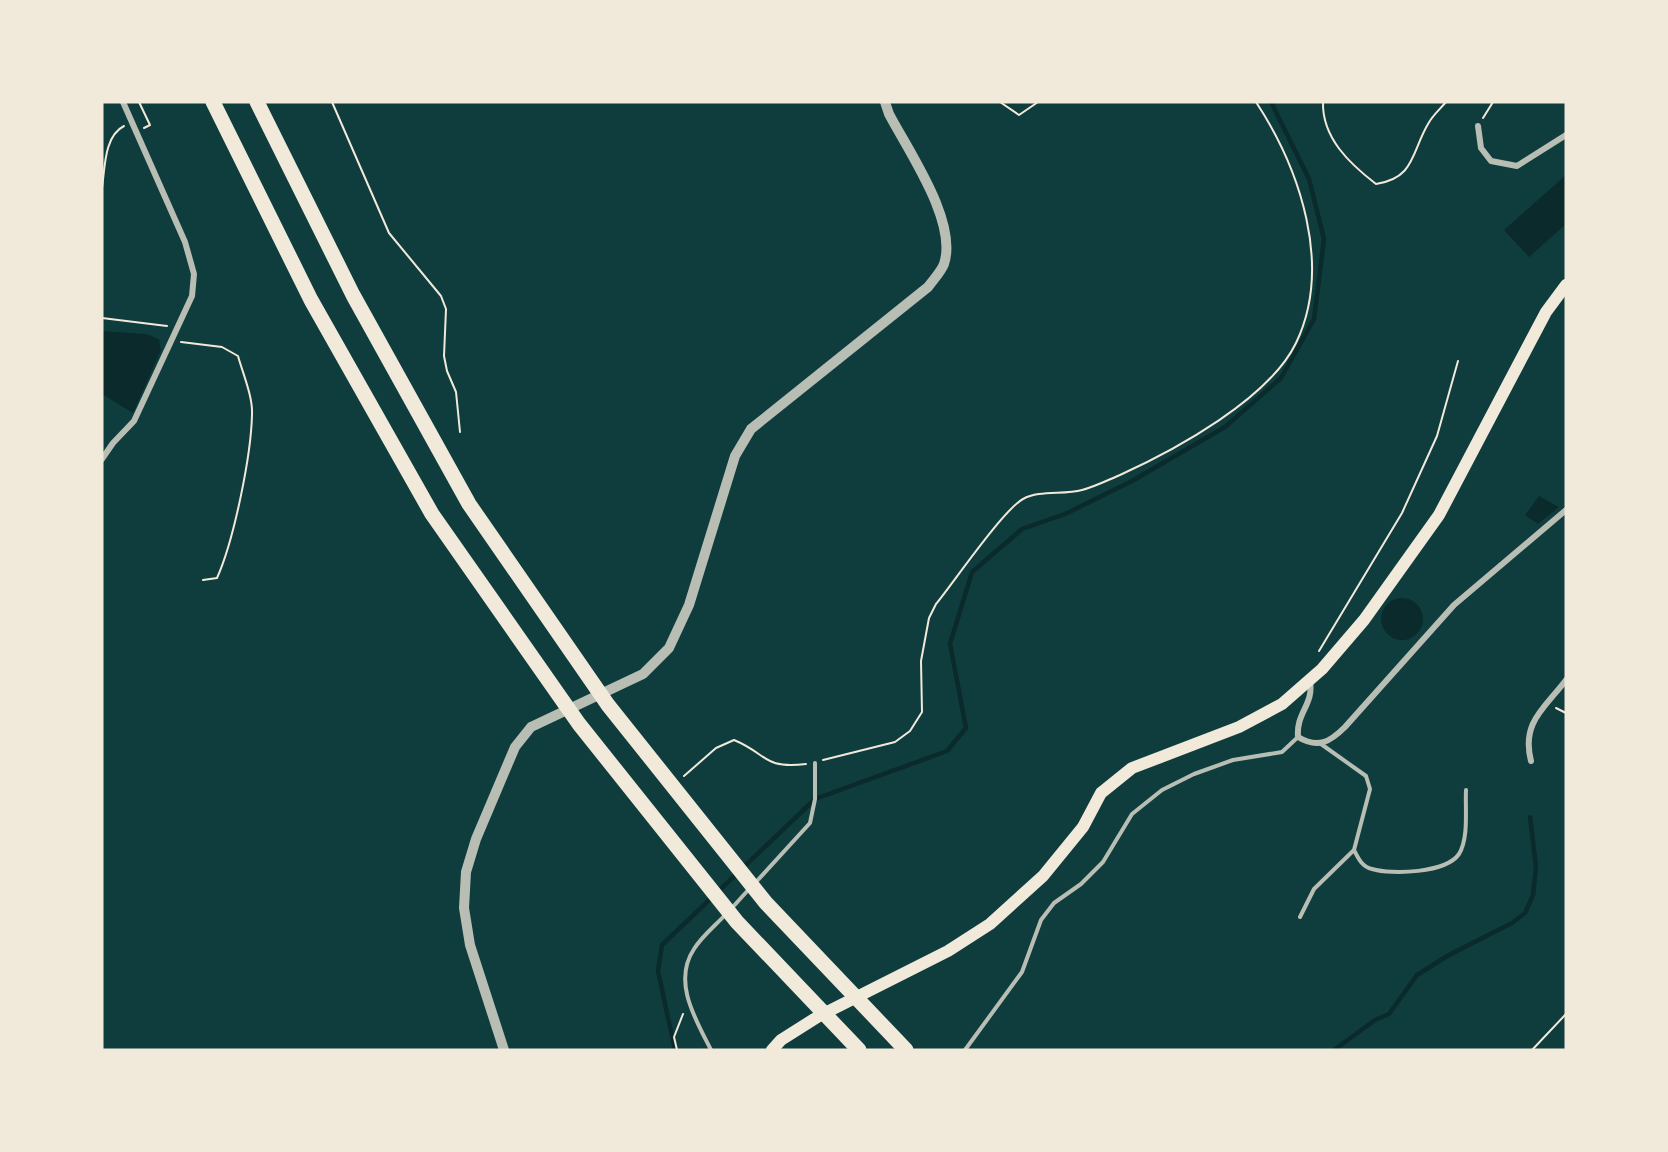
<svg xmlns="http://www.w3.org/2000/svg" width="1668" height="1152" viewBox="0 0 1668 1152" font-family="'Open Sans',sans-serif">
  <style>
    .water { fill: #0a2a2b }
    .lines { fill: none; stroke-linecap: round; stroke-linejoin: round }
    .stream { stroke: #0a2a2b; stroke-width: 4.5 }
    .path { stroke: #f1e9da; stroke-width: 2 }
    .service { stroke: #b8beb3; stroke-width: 4 }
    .minor { stroke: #b8beb3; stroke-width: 6 }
    .tertiary { stroke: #b8beb3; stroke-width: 10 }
    .secondary { stroke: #f1e9da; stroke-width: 12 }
    .motorway { stroke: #f1e9da; stroke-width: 15 }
  </style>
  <rect width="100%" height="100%" fill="#0f3d3e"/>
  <g class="water">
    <polygon points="1566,175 1566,224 1529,257 1504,230"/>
    <polygon points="102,331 146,334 159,339 161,350 133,413 102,394"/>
    <polygon points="1539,496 1559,507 1538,524 1525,515"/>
    <circle cx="1402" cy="619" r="21"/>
  </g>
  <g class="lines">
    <g class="stream">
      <polyline points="675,1050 658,971 662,945 815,799 947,751 966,728 950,644 972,572 1022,529 1065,514 1132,481 1225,427 1281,378 1314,319 1324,239 1309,179 1271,102"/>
      <polyline points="1334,1050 1375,1020 1389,1014 1417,975 1449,955 1512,923 1525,913 1533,895 1536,867 1530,817"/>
    </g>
    <g class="path">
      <polyline points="139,102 150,125 144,128"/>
      <polyline points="332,102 389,233 441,296 446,309 444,356 447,371 456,392 460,432"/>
      <polyline points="1000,102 1019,115 1038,102"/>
      <path d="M1323 102C1322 138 1350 164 1376 184 1415 178 1411 153 1428 124 1432 116 1440 109 1446 102"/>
      <polyline points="1483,118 1493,102"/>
      <path d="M102 188C105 168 104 136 124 126"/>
      <polyline points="102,318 167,326"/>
      <path d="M181 342 222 347 238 356C243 374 253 397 252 415 251 456 234 540 217 578L203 580"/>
      <polyline points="1319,651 1402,513 1437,436 1458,361"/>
      <polyline points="1556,708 1566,713"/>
      <path d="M823 760 895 742 910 731 922 712 921 661 929 618 936 604C954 582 1003 510 1023 499 1039 490 1064 495 1082 490 1094 487 1108 480 1120 475 1175 450 1269 399 1296 343 1333 266 1300 169 1256 102"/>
      <path d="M684 776 716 748 734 740C768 754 762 769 806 764"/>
      <polyline points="677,1050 674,1037 683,1014"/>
      <polyline points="1532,1050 1566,1014"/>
    </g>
    <g class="service">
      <path d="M1354 850C1358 858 1362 867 1372 869 1392 875 1446 873 1459 854 1469 838 1465 808 1466 790"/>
      <polyline points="756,882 810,823 815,799 815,763"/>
      <polyline points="731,909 750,888"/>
      <polyline points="1300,917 1314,889 1354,850 1370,789 1366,776 1321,744"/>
      <path d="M711 1050C696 1020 672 982 694 949 702 936 716 925 726 914"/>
      <polyline points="965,1050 1022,972 1041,920 1054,903 1081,884 1103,862 1132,814 1162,790 1194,774 1233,760 1282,752 1298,737"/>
    </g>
    <g class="minor">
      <polyline points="1478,126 1481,148 1491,161 1517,166 1566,135"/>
      <polyline points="102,459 113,443 134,421 192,296 194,274 185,242 123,102"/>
      <path d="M1310 681C1314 705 1296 712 1298 737 1318 749 1330 742 1345 727L1454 605 1566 510"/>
      <path d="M1531 761C1521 722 1545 708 1566 680"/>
    </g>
    <path class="tertiary" d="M504 1050 470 945 464 908 466 872 476 839 515 747 531 727 643 674 669 648 689 605 735 456 751 429 928 287C933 280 941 272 944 264 958 222 909 152 889 114L885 102"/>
    <polyline class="secondary" points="772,1050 781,1040 819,1016 948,951 990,924 1043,876 1083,827 1101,793 1132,768 1239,727 1282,704 1322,669 1364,620 1439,515 1546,312 1566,285"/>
    <g class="motorway">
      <polyline points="213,102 311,300 432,514 579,724 737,922 859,1050"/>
      <polyline points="257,102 353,295 469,504 608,705 766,903 906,1050"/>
    </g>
  </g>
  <rect width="1668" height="1152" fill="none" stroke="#f1e9da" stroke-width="207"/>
</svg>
